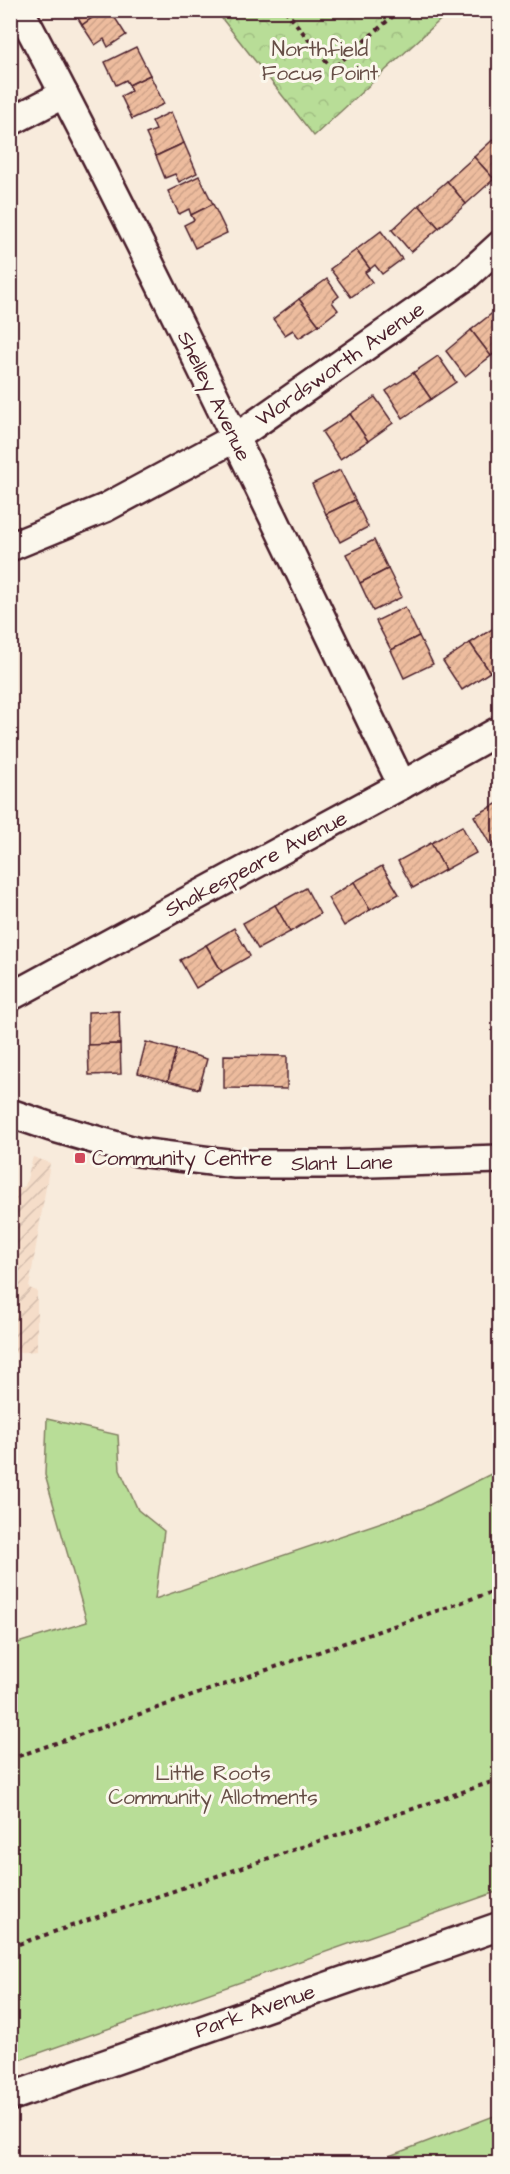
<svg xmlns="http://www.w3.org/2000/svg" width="510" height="2174" viewBox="0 0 510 2174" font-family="'Architects Daughter',sans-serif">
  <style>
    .industrial { fill: url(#industrial-furrows) }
    .green { fill: #b8dd97; stroke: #817e61; stroke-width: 1.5 }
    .park { fill: url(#park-crowns); stroke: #817e61; stroke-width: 1.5 }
    .building { fill: url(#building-hatch); stroke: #4a1f2b; stroke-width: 1.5 }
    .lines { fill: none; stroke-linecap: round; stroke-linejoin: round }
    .minor-casing { stroke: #4a1f2b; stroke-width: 32 }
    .path { stroke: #4a1f2b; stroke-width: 4; stroke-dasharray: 4.5 4.5; stroke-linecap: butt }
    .minor { stroke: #fbf7ec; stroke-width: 27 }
    .poi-dot { fill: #d1495b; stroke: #fbf7ec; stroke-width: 2 }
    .labels { text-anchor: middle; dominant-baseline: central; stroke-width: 6; stroke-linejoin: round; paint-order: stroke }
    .park-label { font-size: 21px; fill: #664e46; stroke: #fbf7ec }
    .street-label { font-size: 21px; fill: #4a1f2b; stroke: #fbf7ec }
    .poi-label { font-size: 21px; fill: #4a1f2b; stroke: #fbf7ec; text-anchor: start }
  </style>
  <defs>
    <pattern id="industrial-furrows" width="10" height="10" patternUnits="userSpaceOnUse" patternTransform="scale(1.5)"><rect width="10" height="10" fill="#f5ddc9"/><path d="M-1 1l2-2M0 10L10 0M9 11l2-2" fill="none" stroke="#d4bdad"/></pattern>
    <pattern id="park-crowns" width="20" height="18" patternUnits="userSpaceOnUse" patternTransform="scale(1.5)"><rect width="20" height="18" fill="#b8dd97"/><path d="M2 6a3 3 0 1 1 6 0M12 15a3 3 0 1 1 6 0" fill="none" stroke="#a0bd82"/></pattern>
    <pattern id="building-hatch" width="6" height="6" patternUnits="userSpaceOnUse" patternTransform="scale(1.5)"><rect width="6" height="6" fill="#edbc9e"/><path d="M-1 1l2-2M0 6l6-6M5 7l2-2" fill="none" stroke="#cda188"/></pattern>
  </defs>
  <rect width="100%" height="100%" fill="#f8ebdc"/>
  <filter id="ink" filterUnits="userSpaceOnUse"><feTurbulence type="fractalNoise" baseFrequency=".0167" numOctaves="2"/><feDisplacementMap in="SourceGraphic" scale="12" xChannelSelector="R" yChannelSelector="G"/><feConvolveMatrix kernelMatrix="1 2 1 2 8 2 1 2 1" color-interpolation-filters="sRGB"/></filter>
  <g filter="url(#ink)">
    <polygon class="industrial" points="33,1157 50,1163 29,1288 37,1291 37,1351 12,1353 10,1346 11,1192 25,1186"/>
    <g class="green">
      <polygon points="47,1419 118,1435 120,1470 138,1510 164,1531 155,1599 423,1508 499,1470 499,1891 11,2063 11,1645 87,1622 45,1475"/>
      <polygon points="499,2114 499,2163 371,2163"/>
    </g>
    <polygon class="park" points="216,11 450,11 314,136"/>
    <g class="building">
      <polygon points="73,10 104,10 82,25"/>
      <polygon points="104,10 110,10 126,35 108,47 104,39 95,45 82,25"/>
      <polygon points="136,47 150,75 129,85 126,80 116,85 105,62"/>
      <polygon points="150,75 164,104 132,119 121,96 131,91 129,85"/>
      <polygon points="171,112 184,143 156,156 146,134 156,130 152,121"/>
      <polygon points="500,133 500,174 494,179 474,157"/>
      <polygon points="184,143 197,173 179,182 175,174 165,178 156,156"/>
      <polygon points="474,157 494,179 466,204 447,181"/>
      <polygon points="199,176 213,204 191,215 189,209 179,214 168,191"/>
      <polygon points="447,181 466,204 439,228 419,205"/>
      <polygon points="213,204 227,233 195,248 184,225 194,220 191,215"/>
      <polygon points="419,205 439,228 411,252 392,230"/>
      <polygon points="381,231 402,259 382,274 375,265 370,269 356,250"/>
      <polygon points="356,250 370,269 365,272 372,282 351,297 330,269"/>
      <polygon points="327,279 339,296 332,302 338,310 319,325 299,299"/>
      <polygon points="299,299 319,325 299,338 293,330 285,335 273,319"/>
      <polygon points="495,311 500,317 500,349 491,356 471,330"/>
      <polygon points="471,330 491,356 465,376 446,351"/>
      <polygon points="438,356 456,382 431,399 413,373"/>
      <polygon points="413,373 431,399 403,418 386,391"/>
      <polygon points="375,397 393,423 368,441 350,414"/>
      <polygon points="350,414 368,441 340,459 322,432"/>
      <polygon points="340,470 355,500 326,514 312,484"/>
      <polygon points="355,500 368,527 340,542 326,514"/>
      <polygon points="374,540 388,569 360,583 346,554"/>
      <polygon points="388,569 402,597 373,611 360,583"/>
      <polygon points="405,607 419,636 391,650 376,621"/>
      <polygon points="497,626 500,629 500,666 490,672 470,643"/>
      <polygon points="419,636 433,664 404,678 391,650"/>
      <polygon points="470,643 490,672 462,690 443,661"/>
      <polygon points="500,802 500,839 490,844 474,816"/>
      <polygon points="462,826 476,853 445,870 431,843"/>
      <polygon points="431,843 445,870 413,888 398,861"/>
      <polygon points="382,866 399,894 370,910 354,882"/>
      <polygon points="354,882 370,910 344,926 328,898"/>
      <polygon points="306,888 320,914 290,932 275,905"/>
      <polygon points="275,905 290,932 258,949 243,923"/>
      <polygon points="234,928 250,956 222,972 206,945"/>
      <polygon points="206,945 222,972 196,988 180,960"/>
      <polygon points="119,1011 120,1044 88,1045 88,1012"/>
      <polygon points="146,1042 176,1050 168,1081 138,1073"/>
      <polygon points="120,1044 121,1074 89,1075 88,1045"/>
      <polygon points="176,1050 207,1059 199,1089 168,1081"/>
      <polygon points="224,1055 287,1056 287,1089 224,1088"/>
    </g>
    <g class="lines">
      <defs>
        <g id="minor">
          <path d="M20 10C155 265 277 526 402 785"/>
          <polyline points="10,122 64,94"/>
          <polyline points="10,547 105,508 235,438 465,277 500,245"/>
          <polyline points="10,997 402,785 500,730"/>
          <polyline points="10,1113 51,1127 138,1152 235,1164 339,1164 500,1159"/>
          <polyline points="10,2097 500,1926"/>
        </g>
      </defs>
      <use href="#minor" class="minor-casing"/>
      <g class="path">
        <polyline points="285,10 332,69 400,10"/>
        <polyline points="10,1759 500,1589"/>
        <polyline points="10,1947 500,1779"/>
      </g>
      <use href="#minor" class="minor"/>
    </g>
  </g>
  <rect class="poi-dot" x="74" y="1152" width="12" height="12" rx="3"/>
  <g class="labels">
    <g class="park-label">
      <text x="320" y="49">Northfield<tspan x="320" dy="24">Focus Point</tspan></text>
      <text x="213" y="1773">Little Roots<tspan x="213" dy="24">Community Allotments</tspan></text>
    </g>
    <g class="street-label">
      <text transform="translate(340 364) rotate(-35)">Wordsworth Avenue</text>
      <text transform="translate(214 396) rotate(64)">Shelley Avenue</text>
      <text transform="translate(256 864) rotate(-28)">Shakespeare Avenue</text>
      <text transform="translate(342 1163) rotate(-1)">Slant Lane</text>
      <text transform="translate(255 2011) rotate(-19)">Park Avenue</text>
    </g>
    <g class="poi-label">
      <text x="92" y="1158">Community Centre</text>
    </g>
  </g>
  <rect width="510" height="2174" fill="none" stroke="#fbf7ec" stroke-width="36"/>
  <rect x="18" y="18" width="474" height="2138" fill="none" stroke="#4a1f2b" stroke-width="2" filter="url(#ink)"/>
</svg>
